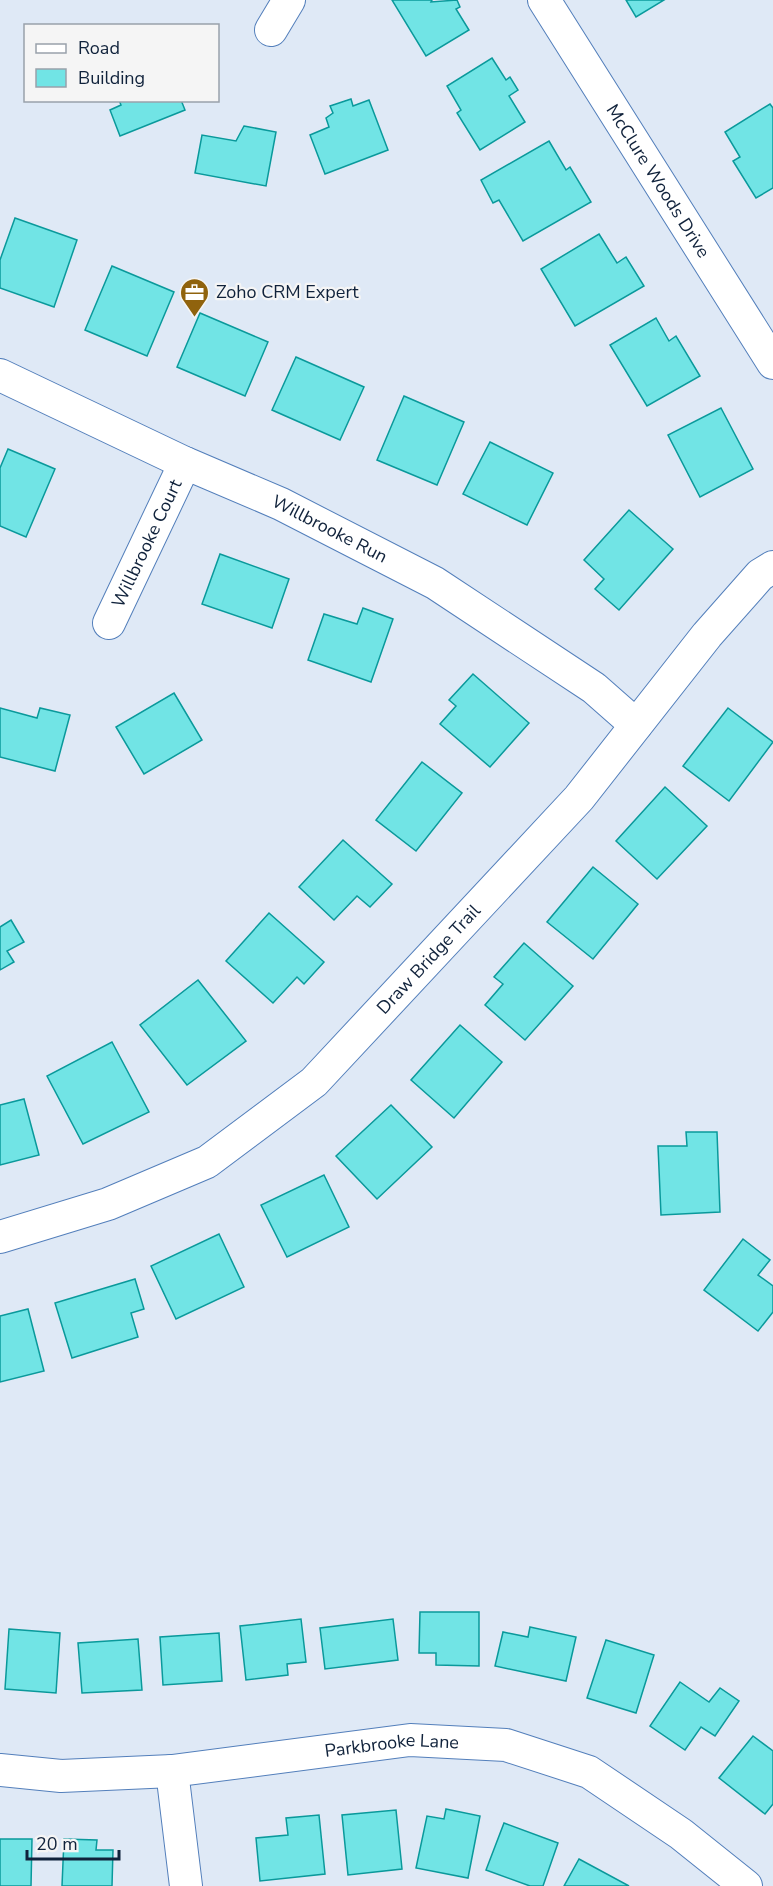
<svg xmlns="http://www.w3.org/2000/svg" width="773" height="1886" viewBox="0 0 773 1886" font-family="'Nunito Sans',sans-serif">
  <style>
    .building { fill: #71e4e5; stroke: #0a999b; stroke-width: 1.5 }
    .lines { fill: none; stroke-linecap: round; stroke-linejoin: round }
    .minor-casing { stroke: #537fbb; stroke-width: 34 }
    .minor { stroke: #fff; stroke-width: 32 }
    .labels { text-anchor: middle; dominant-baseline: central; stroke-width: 4.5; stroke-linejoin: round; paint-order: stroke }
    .street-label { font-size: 18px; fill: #10223b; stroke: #f5f5f5 }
    .poi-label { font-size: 18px; fill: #10223b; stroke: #f5f5f5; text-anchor: start }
  </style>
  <rect width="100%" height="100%" fill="#dfe9f6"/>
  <g class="building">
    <polygon points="392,0 432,0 431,2 457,0 460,7 456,9 469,30 426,56"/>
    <polygon points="626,0 664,0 636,17"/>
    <polygon points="492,58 506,80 510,77 518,90 509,96 525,122 480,150 457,113 461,110 447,86"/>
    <polygon points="351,99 353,106 369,100 388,150 325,174 310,135 329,127 326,118 333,113 330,106"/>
    <polygon points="119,100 181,100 185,110 120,136 110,110 121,105"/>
    <polygon points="770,104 773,108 773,188 756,198 733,161 740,157 725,132"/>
    <polygon points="244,126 276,132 266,186 195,173 202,135 236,141"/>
    <polygon points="549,141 566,170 570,167 591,202 523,241 499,200 493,203 481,180"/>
    <polygon points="15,218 77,240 54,307 0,288 0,260"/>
    <polygon points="599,234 617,263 626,257 644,286 575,326 541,269"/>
    <polygon points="112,266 174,292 147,356 85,330"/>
    <polygon points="200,313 268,342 245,396 177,367"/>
    <polygon points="656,318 669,341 676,336 700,376 647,406 610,345"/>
    <polygon points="296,357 364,387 340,440 272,410"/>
    <polygon points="404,396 464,422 437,485 377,460"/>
    <polygon points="721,408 753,469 700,497 668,435"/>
    <polygon points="490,442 553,473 527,525 463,494"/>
    <polygon points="8,449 55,469 26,537 0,526 0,468"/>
    <polygon points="629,510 673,549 619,610 595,589 604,579 584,560"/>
    <polygon points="220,554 289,579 272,628 202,604"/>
    <polygon points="363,608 393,619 371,682 308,660 324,614 357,624"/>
    <polygon points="473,674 529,723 490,767 440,724 456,706 449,700"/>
    <polygon points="174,693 202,740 144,774 116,727"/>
    <polygon points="0,708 37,718 40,708 70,715 55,771 0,757"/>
    <polygon points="728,708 773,742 729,801 683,766"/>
    <polygon points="422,762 462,793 416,851 376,820"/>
    <polygon points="665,787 707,826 657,879 616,841"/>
    <polygon points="343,840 392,884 370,907 357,896 334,920 299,887"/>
    <polygon points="593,867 638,904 593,959 547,922"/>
    <polygon points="269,913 324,962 304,984 297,977 273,1003 226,961"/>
    <polygon points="11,920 24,942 7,951 14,962 0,970 0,927"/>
    <polygon points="524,943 573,986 525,1040 485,1005 503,984 494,977"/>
    <polygon points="198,980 246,1041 187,1085 140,1025"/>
    <polygon points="460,1025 502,1062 454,1118 411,1080"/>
    <polygon points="112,1042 149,1112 83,1144 47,1076"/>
    <polygon points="24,1099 39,1155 0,1165 0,1105"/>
    <polygon points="391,1105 432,1147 377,1199 336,1156"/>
    <polygon points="686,1132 717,1132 720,1212 661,1215 658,1146 687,1146"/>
    <polygon points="324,1175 349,1227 287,1257 261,1205"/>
    <polygon points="219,1234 244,1287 176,1319 151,1266"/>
    <polygon points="743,1239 770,1260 758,1275 773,1286 773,1312 758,1331 704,1290"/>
    <polygon points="135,1279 144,1309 131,1313 138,1337 72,1358 55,1303"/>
    <polygon points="28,1309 44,1371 0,1382 0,1316"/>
    <polygon points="420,1612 479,1612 479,1666 436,1665 436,1653 419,1653"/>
    <polygon points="301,1619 306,1662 287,1664 288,1675 246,1680 240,1626"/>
    <polygon points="393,1619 398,1660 325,1669 320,1628"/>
    <polygon points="530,1627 576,1637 566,1681 495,1666 503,1632 528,1637"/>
    <polygon points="9,1629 60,1633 56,1693 5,1689"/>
    <polygon points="219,1633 222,1681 163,1685 160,1637"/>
    <polygon points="138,1639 142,1690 82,1693 78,1643"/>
    <polygon points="606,1640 654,1655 636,1713 587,1698"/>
    <polygon points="680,1682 709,1702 720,1688 739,1701 715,1736 701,1727 685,1750 650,1726"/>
    <polygon points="753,1736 773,1751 773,1804 765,1814 719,1778"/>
    <polygon points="446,1809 480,1816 468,1878 416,1868 427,1816 444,1819"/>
    <polygon points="396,1810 402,1869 348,1875 342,1815"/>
    <polygon points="319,1815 325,1874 260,1881 256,1838 288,1835 286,1818"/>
    <polygon points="504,1823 558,1843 543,1886 530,1886 486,1870"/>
    <polygon points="0,1839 32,1839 31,1886 0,1886"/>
    <polygon points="64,1839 97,1840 96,1850 113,1850 112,1886 62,1886"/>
    <polygon points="579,1859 629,1886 564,1886"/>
  </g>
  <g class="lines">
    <defs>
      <g id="minor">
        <path id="s1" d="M544 0 773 363"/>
        <polyline points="271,30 289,0"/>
        <path id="s2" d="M0 375 185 463 281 504 435 583 594 688 636 725"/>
        <path id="s3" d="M109 623 185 463"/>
        <path id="s4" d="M0 1237 108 1204 207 1162 314 1082 579 798 707 635 760 575 773 567"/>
        <path id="s5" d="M0 1770 61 1776 172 1771 410 1740 506 1745 589 1772 681 1834 746 1886"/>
        <polyline points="172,1771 186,1886"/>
      </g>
    </defs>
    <use href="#minor" class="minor-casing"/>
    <use href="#minor" class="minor"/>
  </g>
  <defs>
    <symbol id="office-pin" viewBox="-11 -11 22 30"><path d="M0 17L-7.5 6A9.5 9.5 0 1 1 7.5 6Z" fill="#90630d" stroke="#f5f5f5"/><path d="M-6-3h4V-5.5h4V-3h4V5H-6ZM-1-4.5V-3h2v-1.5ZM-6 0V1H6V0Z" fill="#fff"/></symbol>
  </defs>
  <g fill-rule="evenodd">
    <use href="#office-pin" x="178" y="276" width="33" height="45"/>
  </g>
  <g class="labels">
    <g class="street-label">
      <text stroke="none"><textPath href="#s1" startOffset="214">McClure Woods Drive</textPath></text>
      <text stroke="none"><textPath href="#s2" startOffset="364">Willbrooke Run</textPath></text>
      <text stroke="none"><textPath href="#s3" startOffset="88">Willbrooke Court</textPath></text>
      <text stroke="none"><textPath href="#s4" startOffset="522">Draw Bridge Trail</textPath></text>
      <text stroke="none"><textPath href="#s5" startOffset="394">Parkbrooke Lane</textPath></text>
    </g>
    <g class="poi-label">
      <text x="216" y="292">Zoho CRM Expert</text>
    </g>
  </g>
  <rect x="24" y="24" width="195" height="78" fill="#f5f5f5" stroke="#99a1ab" stroke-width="1.5"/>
  <rect x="36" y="44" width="30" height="9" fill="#ffffff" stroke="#99a1ab" stroke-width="1.5"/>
  <text x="78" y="54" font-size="18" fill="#10223b">Road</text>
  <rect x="36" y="69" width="30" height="18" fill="#71e4e5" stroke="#99a1ab" stroke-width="1.5"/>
  <text x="78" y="84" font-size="18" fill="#10223b">Building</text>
  <path d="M27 1850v9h92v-9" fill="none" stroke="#10223b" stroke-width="3"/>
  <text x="36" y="1850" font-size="18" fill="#10223b" stroke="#f5f5f5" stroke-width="4.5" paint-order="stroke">20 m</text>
</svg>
